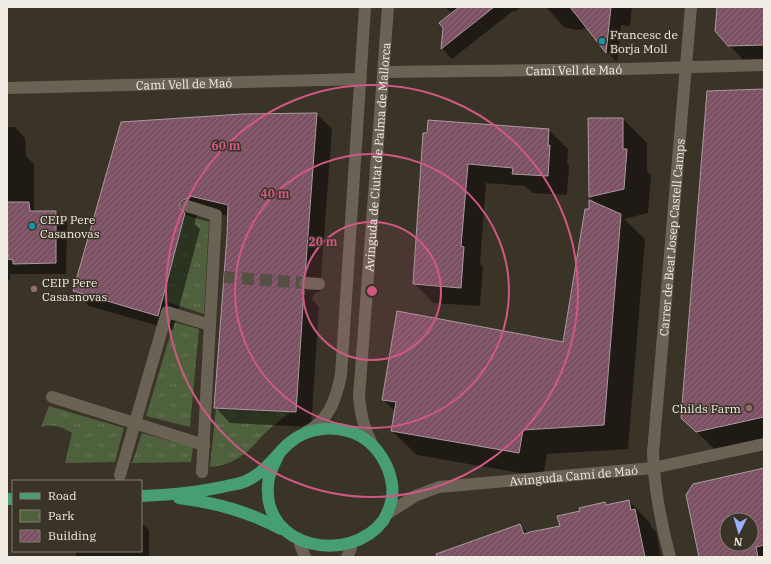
<svg xmlns="http://www.w3.org/2000/svg" width="771" height="564" viewBox="0 0 771 564" font-family="'IBM Plex Serif',serif">
  <style>
    .park { fill: url(#park-tufts) }
    .shadow { fill: #0007; fill-rule: evenodd }
    .building { fill: url(#building-hatch); stroke: #ab99a0; fill-rule: evenodd }
    .lines { fill: none; stroke-linecap: round; stroke-linejoin: round }
    .minor-tunnel { stroke: #554f44; stroke-width: 12; stroke-dasharray: 12 6; stroke-linecap: butt }
    .minor { stroke: #6a6355; stroke-width: 12 }
    .major { stroke: #489e74; stroke-width: 12 }
    .ring { fill: none; stroke: #d05884; stroke-width: 2 }
    .culture-dot { fill: #0f9aa8; stroke: #3a3327; stroke-width: 1.5 }
    .education-dot { fill: #8d6e63; stroke: #3a3327; stroke-width: 1.5 }
    .labels { text-anchor: middle; dominant-baseline: central; stroke-width: 3; stroke-linejoin: round; paint-order: stroke }
    .poi-label { font-size: 12px; fill: #f1ede5; stroke: #3a3327; text-anchor: start }
    .street-label { font-size: 12px; fill: #f1ede5; stroke: #3a3327 }
    .centre { fill: #d05884; stroke: #3a3327; stroke-width: 2 }
    .ring-label { font-size: 12px; text-anchor: middle; font-weight: bold; fill: #d05884; stroke: #3a3327; stroke-width: 3; stroke-linejoin: round; paint-order: stroke }
  </style>
  <defs>
    <pattern id="park-tufts" width="24" height="20" patternUnits="userSpaceOnUse"><rect width="24" height="20" fill="#4f603d"/><path d="M3 7l-1-3M5 7V3M7 7l1-3M15 17l-1-3M17 17v-4M19 17l1-3" fill="none" stroke="#697759"/></pattern>
    <pattern id="building-hatch" width="6" height="6" patternUnits="userSpaceOnUse"><rect width="6" height="6" fill="#7c5164"/><path d="M-1 1l2-2M0 6l6-6M5 7l2-2" fill="none" stroke="#8f6a7a"/></pattern>
  </defs>
  <rect width="100%" height="100%" fill="#3a3327"/>
  <g class="park">
    <polygon points="185,215 209,222 204,314 162,300"/>
    <polygon points="174,322 199,329 190,427 146,416"/>
    <path d="M49 406 124 428 115 462 65 463 72 433C63 427 51 423 41 427Z"/>
    <path d="M216 408 291 412C281 419 271 427 262 436 259 439 257 442 254 445 242 458 227 466 210 467Z"/>
    <polygon points="142,433 193,447 191,462 132,463"/>
  </g>
  <g class="shadow">
    <polygon points="445,7 521,7 515,12 513,11 452,59 442,48 444,28 455,12 449,11"/>
    <polygon points="546,7 632,7 630,26 621,25 617,62 607,52 588,28 576,30 564,27"/>
    <polygon points="718,7 764,7 764,64 748,65 729,45"/>
    <polygon points="764,91 764,438 714,449 682,417"/>
    <polygon points="317,114 332,129 320,291 314,294 312,299 319,307 311,427 230,423 215,407 229,216 205,211 197,216 195,220 195,224 200,229 173,330 89,306 74,291 122,123"/>
    <polygon points="589,119 623,119 647,143 647,171 651,175 648,213 624,219 645,239 628,449 547,454 543,477 417,455 392,431 396,412 383,400 563,343 598,205 590,197"/>
    <polygon points="7,127 15,127 25,138 26,156 34,164 34,209 38,212 56,212 67,223 66,274 10,274 10,280 7,280"/>
    <polygon points="549,130 568,149 567,164 569,165 567,195 533,193 525,186 486,183 480,264 483,267 480,306 433,303 414,283 424,134"/>
    <path d="M764 469V557H701L687 495ZM727 520H751V544H727Z"/>
    <polygon points="629,501 650,523 651,527 656,532 661,557 454,557 520,525 528,534 561,527 581,512 605,503 608,506"/>
    <polygon points="141,525 144,525 149,530 149,557 76,557 76,551 141,551"/>
  </g>
  <g class="building">
    <polygon points="459,7 494,7 441,49 443,28 439,23"/>
    <polygon points="570,7 611,7 606,53"/>
    <polygon points="717,7 764,7 764,45 728,46 715,31"/>
    <polygon points="764,89 764,417 696,432 681,418 707,91"/>
    <polygon points="317,113 305,276 299,278 298,283 300,289 304,290 296,412 214,408 227,236 228,205 190,196 189,199 185,199 182,201 180,204 180,208 185,213 158,316 73,291 121,122 242,114"/>
    <polygon points="588,118 623,118 623,149 627,149 624,189 589,197"/>
    <polygon points="428,120 549,129 548,146 550,145 548,176 512,174 513,168 468,164 461,246 464,247 461,288 413,284 423,133 427,133"/>
    <polygon points="589,200 621,214 604,425 523,430 519,453 391,431 396,402 382,400 397,311 563,342 585,209 589,209"/>
    <polygon points="7,202 29,202 30,211 56,211 56,263 13,264 13,260 8,259"/>
    <path d="M764 468V545L756 547 758 557H699L686 495 693 484ZM727 520H751V544H727Z"/>
    <polygon points="629,500 631,510 635,509 645,557 437,557 436,554 520,524 524,534 530,532 560,526 557,516 580,511 579,508 605,502 606,505"/>
  </g>
  <g class="lines">
    <polyline class="minor-tunnel" points="224,277 305,283"/>
    <g class="minor">
      <path id="s1" d="M383 72 626 69 764 65"/>
      <path id="s2" d="M7 88 361 79"/>
      <polyline points="187,206 216,215 202,472"/>
      <polyline points="305,283 319,284"/>
      <polyline points="52,397 204,445"/>
      <path d="M306 432C329 421 336 399 341 375L365 7"/>
      <path id="s3" d="M373 446C364 429 361 416 359 397L388 7"/>
      <polyline points="120,475 167,312 210,325"/>
      <path id="s4" d="M387 514 415 496 439 487 653 468 764 444"/>
      <polyline points="300,544 305,557"/>
      <polyline points="347,557 351,548"/>
      <path id="s5" d="M670 557C661 523 654 488 653 453L691 7"/>
    </g>
    <g class="major">
      <path d="M141 496C171 495 202 492 231 485 236 484 243 483 248 480 265 472 275 456 288 444 308 426 339 424 362 437 378 447 389 465 392 484 394 497 390 509 383 521 350 564 263 550 268 485 268 474 274 464 279 454"/>
      <path d="M179 498C216 503 247 511 281 529"/>
      <polyline points="7,499 13,499"/>
    </g>
  </g>
  <circle cx="372" cy="291" r="69" fill="#d05884" fill-opacity=".12"/>
  <g class="ring">
    <circle cx="372" cy="291" r="69"/>
    <circle cx="372" cy="291" r="137"/>
    <circle cx="372" cy="291" r="206"/>
  </g>
  <g class="culture-dot">
    <circle cx="602" cy="41" r="4"/>
    <circle cx="32" cy="226" r="4"/>
  </g>
  <g class="education-dot">
    <circle cx="34" cy="289" r="4"/>
    <circle cx="749" cy="408" r="4"/>
  </g>
  <g class="labels">
    <g class="poi-label">
      <text x="610" y="34">Francesc de<tspan x="610" dy="14">Borja Moll</tspan></text>
      <text x="40" y="219">CEIP Pere<tspan x="40" dy="14">Casanovas</tspan></text>
      <text x="42" y="282">CEIP Pere<tspan x="42" dy="14">Casasnovas</tspan></text>
      <text x="741" y="408" text-anchor="end">Childs Farm</text>
    </g>
    <g class="street-label">
      <text stroke="none"><textPath href="#s1" startOffset="191">Camí Vell de Maó</textPath></text>
      <text stroke="none"><textPath href="#s2" startOffset="177">Camí Vell de Maó</textPath></text>
      <text stroke="none"><textPath href="#s3" startOffset="292">Avinguda de Ciutat de Palma de Mallorca</textPath></text>
      <text stroke="none"><textPath href="#s5" startOffset="322">Carrer de Beat Josep Castell Camps</textPath></text>
      <text stroke="none"><textPath href="#s4" startOffset="194">Avinguda Camí de Maó</textPath></text>
    </g>
  </g>
  <circle cx="372" cy="291" r="6" class="centre"/>
  <g class="ring-label">
    <text x="226" y="150">60 m</text>
    <text x="275" y="198">40 m</text>
    <text x="323" y="246">20 m</text>
  </g>
  <rect width="771" height="564" fill="none" stroke="#f1ede5" stroke-width="16"/>
  <rect x="12" y="480" width="130" height="72" fill="#3a3327" stroke="#837d73"/>
  <rect x="20" y="493" width="20" height="6" fill="#489e74" stroke="#837d73"/>
  <text x="48" y="500" font-size="12" fill="#f1ede5">Road</text>
  <rect x="20" y="510" width="20" height="12" fill="url(#park-tufts)" stroke="#837d73"/>
  <text x="48" y="520" font-size="12" fill="#f1ede5">Park</text>
  <rect x="20" y="530" width="20" height="12" fill="url(#building-hatch)" stroke="#837d73"/>
  <text x="48" y="540" font-size="12" fill="#f1ede5">Building</text>
  <g transform="translate(739 532) rotate(185)"><circle r="19" fill="#3a3327" stroke="#837d73"/>
  <path d="M0-3L7 15L0 10L-7 15Z" fill="#9bb4fd"/>
  <text y="-6" font-size="11" font-weight="bold" text-anchor="middle" fill="#f1ede5">N</text>
  </g>
</svg>
